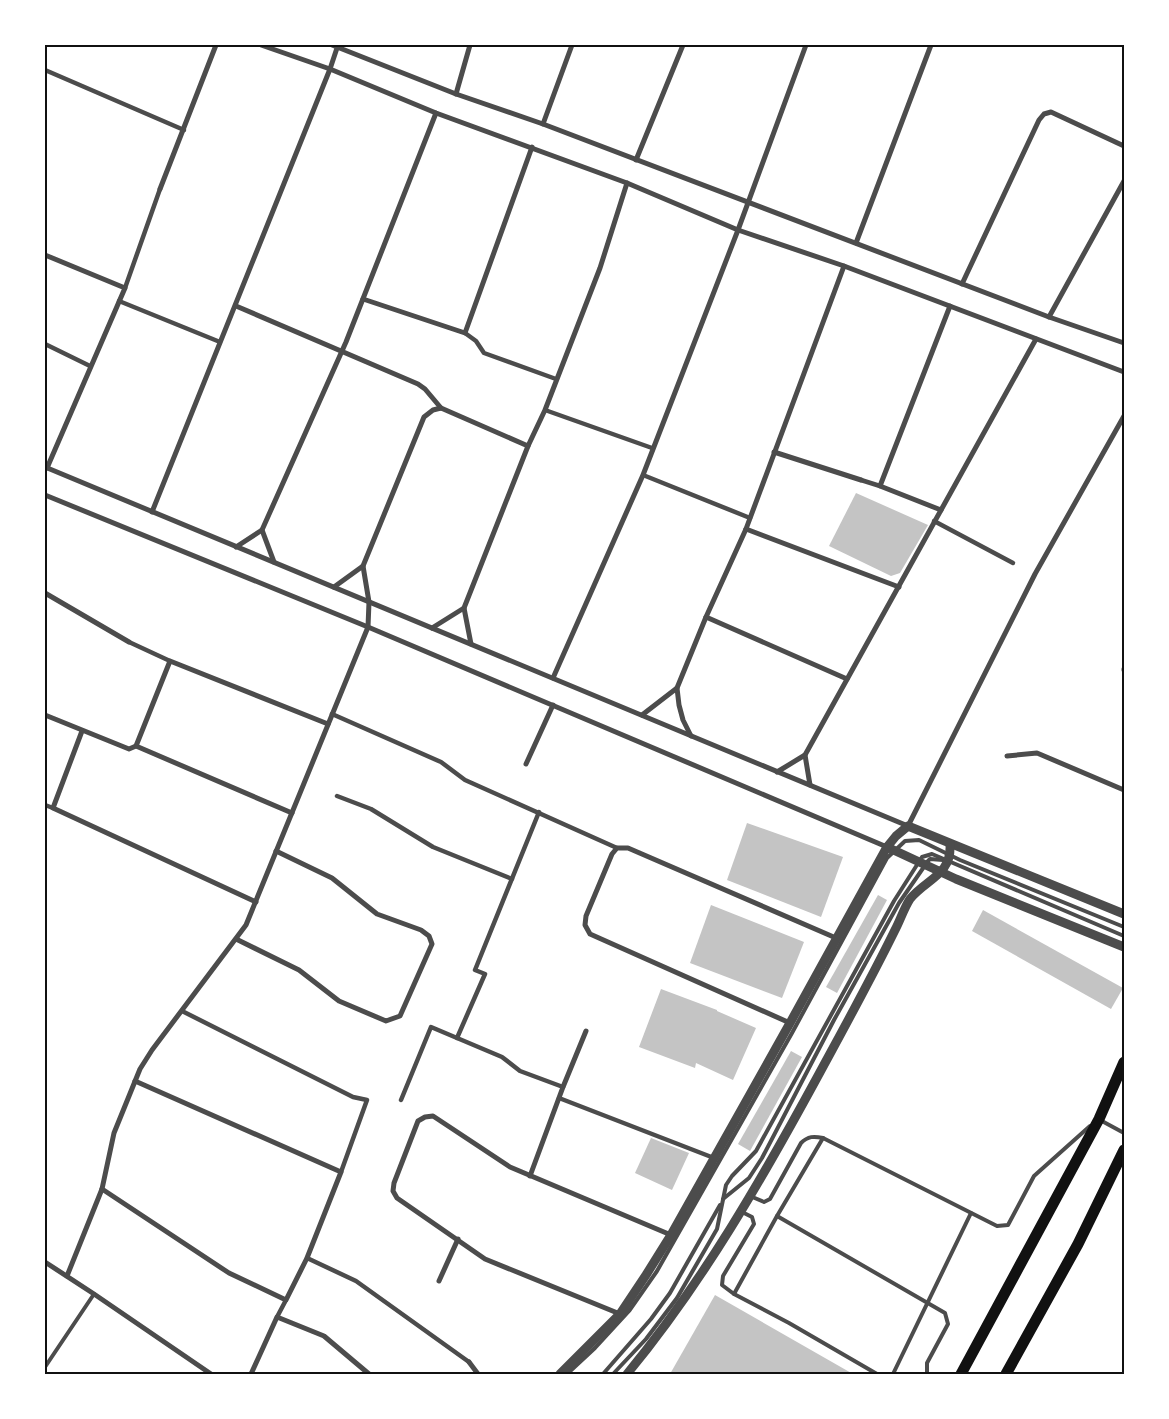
<svg xmlns="http://www.w3.org/2000/svg" width="1169" height="1419" viewBox="0 0 1169 1419" font-family="Lato,sans-serif">
  <style>
    .building { fill: #c4c4c4 }
    .lines { fill: none; stroke-linecap: round; stroke-linejoin: round }
    .service { stroke: #4c4c4c; stroke-width: 4 }
    .pedestrian { stroke: #4c4c4c; stroke-width: 4.5 }
    .minor { stroke: #4c4c4c; stroke-width: 5 }
    .tertiary { stroke: #4c4c4c; stroke-width: 9 }
    .primary { stroke: #111; stroke-width: 11 }
    .neatline { fill: none; stroke: #111; stroke-width: 2 }
  </style>
  <rect width="100%" height="100%" fill="#fff"/>
  <g class="building">
    <polygon points="856,493 928,525 900,573 891,576 829,546"/>
    <polygon points="747,823 843,857 821,917 727,880"/>
    <polygon points="878,895 887,900 837,993 826,987"/>
    <polygon points="711,905 804,942 782,998 690,963"/>
    <polygon points="983,910 1123,988 1111,1009 972,931"/>
    <polygon points="661,989 717,1010 717,1011 756,1028 733,1080 696,1063 695,1068 639,1047"/>
    <polygon points="791,1051 802,1057 750,1151 738,1144"/>
    <polygon points="651,1138 689,1153 672,1190 635,1173"/>
    <polygon points="715,1295 853,1374 670,1374"/>
  </g>
  <g class="lines">
    <g class="service">
      <polyline points="1100,1120 1124,1133"/>
      <path d="M750 1196 764 1202 770 1199 801 1143C808 1136 814 1136 823 1138"/>
      <polyline points="723,1199 749,1178 762,1158 834,1020 899,903 928,861 930,859 943,860"/>
      <polyline points="742,1212 752,1217 754,1224 723,1276 722,1285 734,1294 789,1323 877,1374"/>
      <polyline points="777,1216 945,1313 948,1324 927,1363 927,1374"/>
      <polyline points="734,1294 777,1216 823,1138 997,1226 1008,1225 1034,1176 1090,1126"/>
      <polyline points="45,1367 94,1294"/>
      <polyline points="567,1374 595,1348 629,1311 657,1271 792,1033 887,858 905,841 919,840 960,860 1124,927"/>
      <polyline points="603,1374 651,1319 670,1293 720,1205"/>
      <polyline points="613,1374 646,1339 677,1298 717,1229 726,1185 732,1176 756,1151 894,901 922,857 932,854 1124,936"/>
      <polyline points="893,1374 971,1213"/>
    </g>
    <g class="pedestrian">
      <polyline points="45,70 184,130"/>
      <polyline points="125,288 160,189"/>
      <polyline points="119,301 220,342"/>
      <polyline points="465,333 476,341 484,353 556,379"/>
      <polyline points="45,344 90,366"/>
      <polyline points="545,410 652,448"/>
      <polyline points="643,475 750,518"/>
      <polyline points="861,480 880,486"/>
      <polyline points="934,521 1013,563"/>
      <polyline points="129,642 170,661"/>
      <polyline points="332,714 441,762 465,780 617,848"/>
      <polyline points="337,796 371,809 433,847 512,879"/>
      <polyline points="45,805 53,808"/>
      <polyline points="182,1011 353,1097 367,1100 341,1172"/>
      <polyline points="457,1038 485,974 475,970 539,812"/>
      <polyline points="559,1098 714,1158"/>
      <polyline points="401,1100 431,1027 502,1057 520,1071 563,1087"/>
      <polyline points="307,1258 356,1281 469,1362"/>
      <polyline points="277,1317 286,1300"/>
    </g>
    <g class="minor">
      <polyline points="261,45 330,69 436,113 627,183 738,230 844,266 1124,372"/>
      <polyline points="332,45 456,94 543,124 1049,317 1124,343"/>
      <polyline points="456,94 470,45"/>
      <polyline points="543,124 572,45"/>
      <polyline points="636,160 683,45"/>
      <polyline points="160,189 216,45"/>
      <polyline points="856,243 931,45"/>
      <polyline points="45,255 125,288 47,468"/>
      <polyline points="962,284 1039,120 1044,114 1051,112 1124,146"/>
      <polyline points="363,299 465,333 532,147"/>
      <polyline points="236,306 418,384 425,389 441,408"/>
      <polyline points="1049,317 1124,181"/>
      <polyline points="774,452 861,480"/>
      <polyline points="45,467 908,826 1035,574 1124,416"/>
      <polyline points="45,495 368,627 887,847"/>
      <polyline points="941,510 880,486 950,306"/>
      <polyline points="152,512 330,69 338,45"/>
      <polyline points="746,529 899,587"/>
      <polyline points="262,530 274,562"/>
      <polyline points="236,547 262,530 346,342 436,113"/>
      <polyline points="334,587 363,566"/>
      <polyline points="45,593 129,642"/>
      <polyline points="706,617 847,679"/>
      <polyline points="432,628 464,608"/>
      <polyline points="471,644 464,608 528,446 545,410 600,268 627,183"/>
      <polyline points="1124,669 1124,670"/>
      <polyline points="553,678 643,475 738,230 806,45"/>
      <polyline points="45,715 129,749 136,746 292,813"/>
      <polyline points="642,715 677,688"/>
      <polyline points="82,731 53,808 256,902"/>
      <polyline points="691,736 683,720 679,705 677,688 706,617 746,529 844,266"/>
      <polyline points="136,746 170,661 328,724"/>
      <polyline points="805,755 810,785"/>
      <polyline points="1007,756 1037,753 1124,790"/>
      <polyline points="526,764 553,705"/>
      <polyline points="777,772 805,755 1036,339"/>
      <polyline points="236,939 299,970 339,1001 386,1021 400,1016 432,944 429,936 421,930 377,914 332,878 276,851"/>
      <polyline points="790,1023 590,934 585,925 586,916 612,854 617,848 628,848 836,938"/>
      <polyline points="530,1176 563,1087 586,1031"/>
      <polyline points="102,1189 229,1273 286,1300 307,1258 341,1172 135,1081"/>
      <polyline points="45,1262 94,1294 211,1374"/>
      <polyline points="67,1276 102,1189 114,1133 140,1069 152,1050 246,925 368,627 369,602 363,566 424,417 433,410 441,408 528,446"/>
      <polyline points="439,1281 458,1239"/>
      <polyline points="620,1314 485,1259 397,1198 393,1191 394,1183 418,1121 425,1117 433,1116 510,1167 671,1235"/>
      <polyline points="469,1362 478,1374"/>
      <polyline points="251,1374 277,1317 324,1336 369,1374"/>
    </g>
    <g class="tertiary">
      <polyline points="887,847 956,879 1124,947"/>
      <polyline points="560,1374 620,1314 646,1275 671,1235 790,1023 887,847 896,836 908,826 1124,914"/>
      <path d="M627 1374C703 1282 762 1179 819 1074 845 1026 871 979 895 930 900 921 904 908 910 899 926 879 952 875 950 844"/>
    </g>
    <g class="primary">
      <polyline points="961,1374 1099,1119 1124,1062"/>
      <polyline points="1006,1374 1078,1244 1124,1150"/>
    </g>
  </g>
  <rect width="1169" height="1419" fill="none" stroke="#ffffff" stroke-width="92"/>
  <rect x="46" y="46" width="1077" height="1327" class="neatline"/>
</svg>
